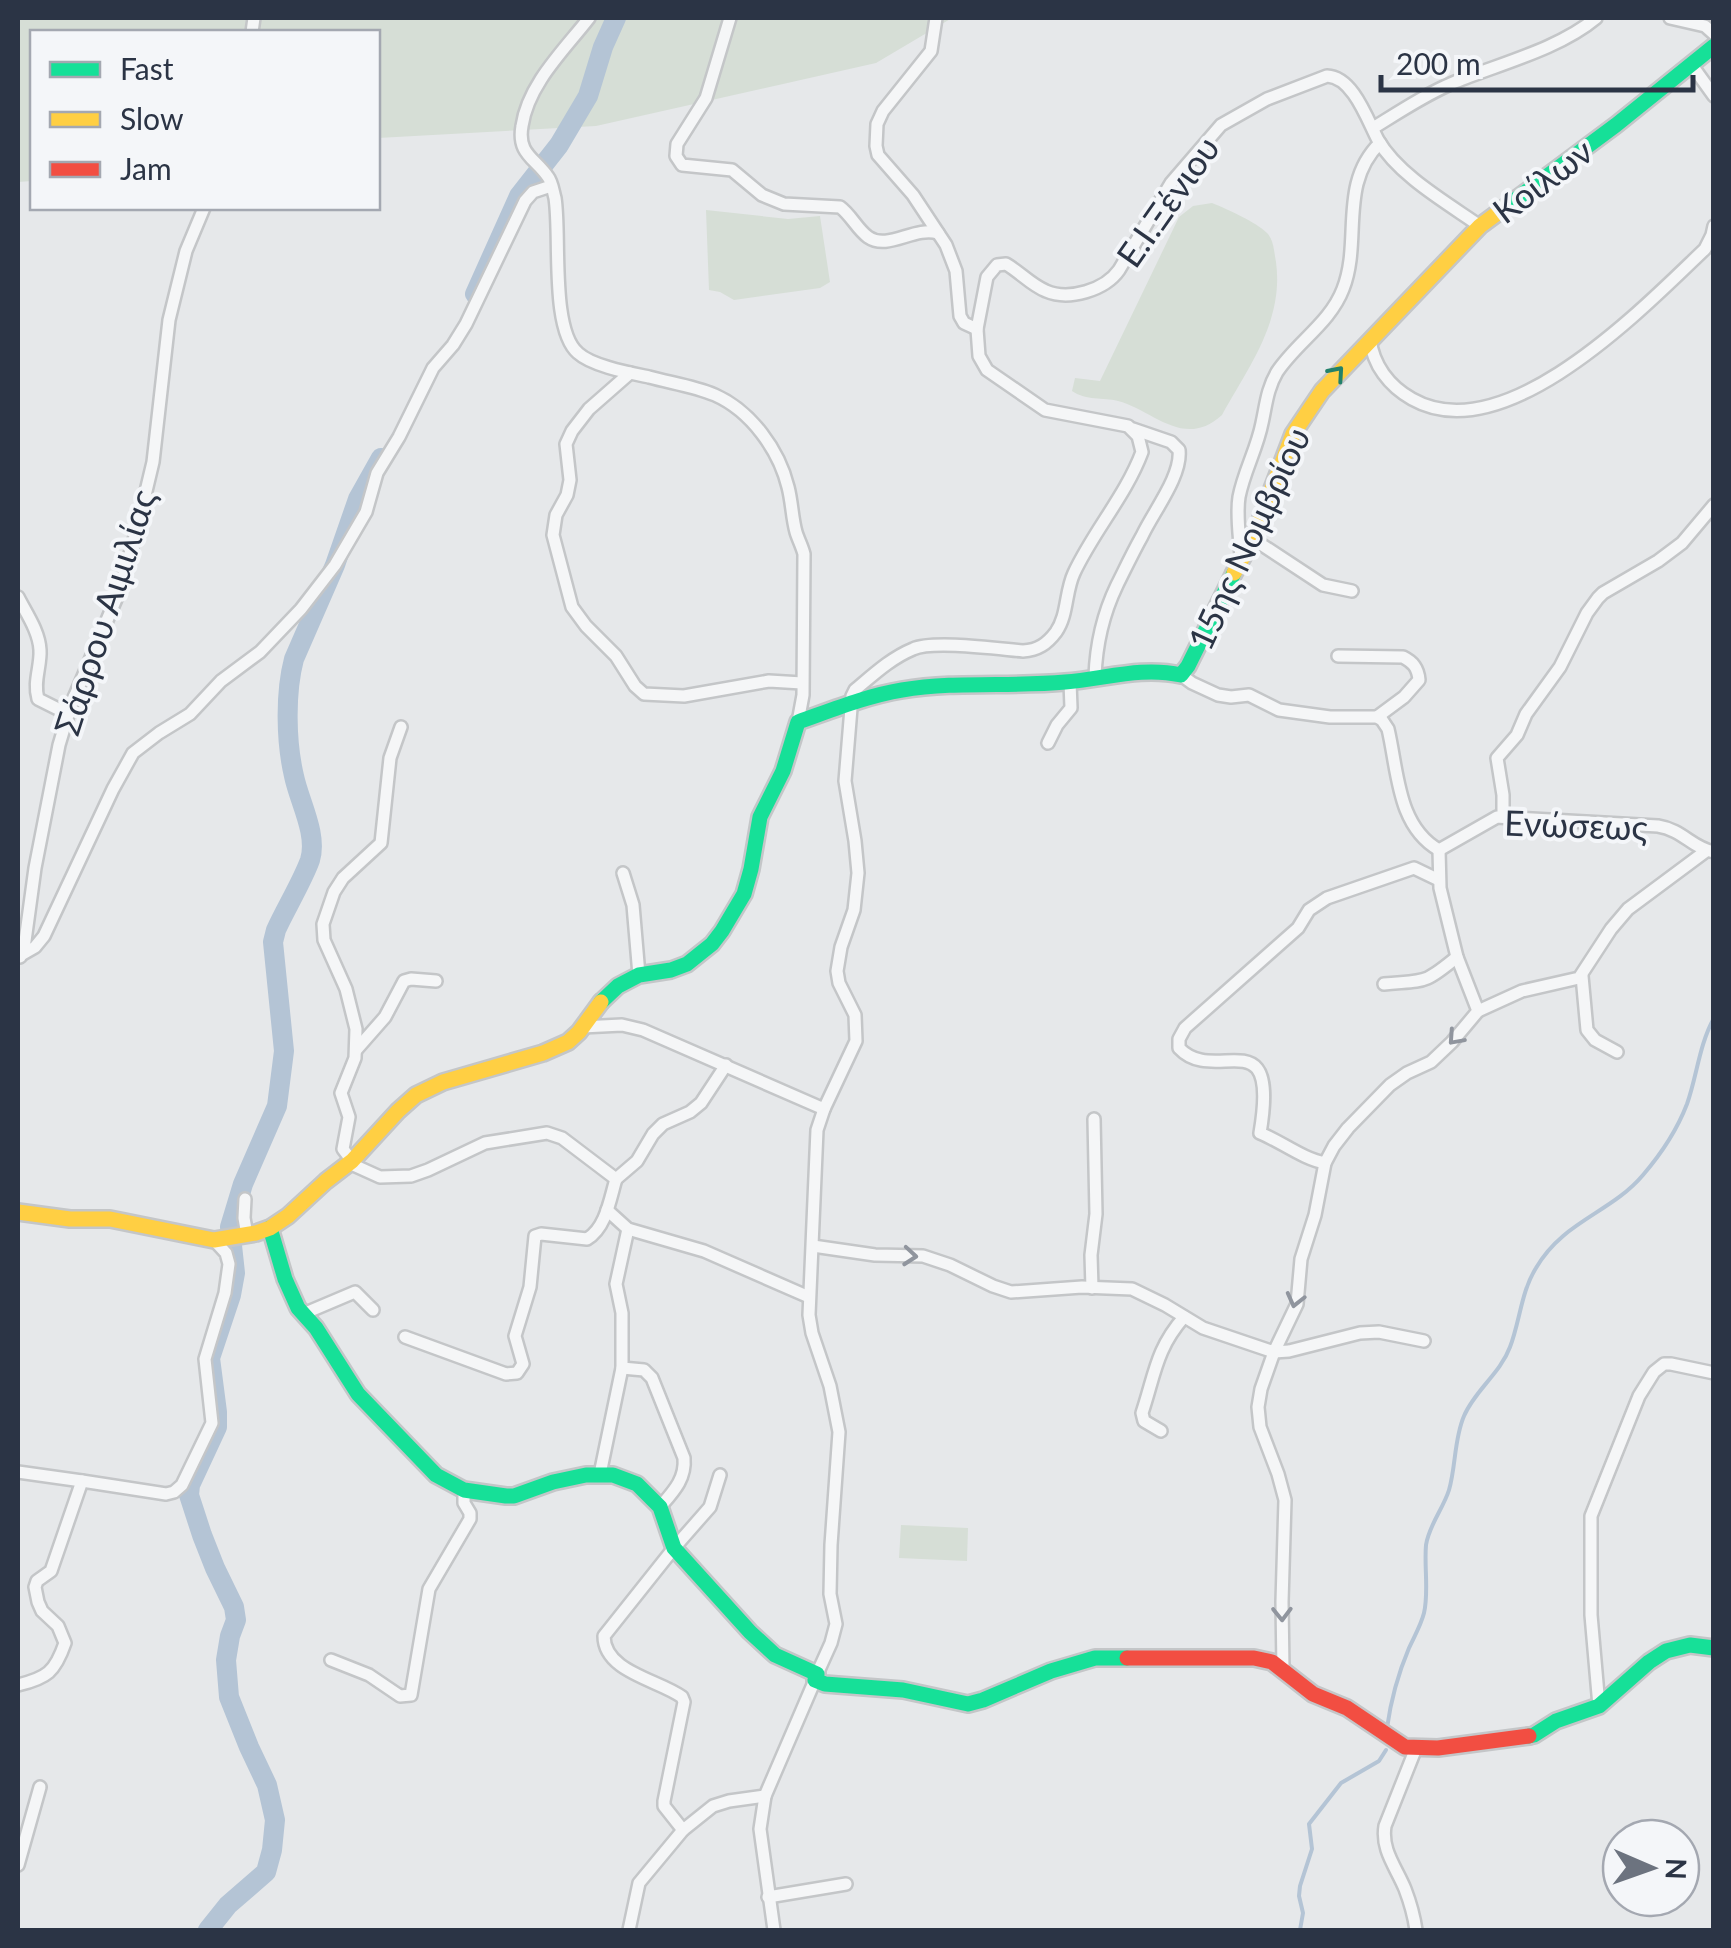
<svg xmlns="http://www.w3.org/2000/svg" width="1731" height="1948" viewBox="0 0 1731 1948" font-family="Lato,sans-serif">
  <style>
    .green { fill: #d6ded6 }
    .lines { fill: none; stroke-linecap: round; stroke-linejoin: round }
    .stream { stroke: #b4c4d5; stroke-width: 4 }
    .river { stroke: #b4c4d5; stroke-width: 20 }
    .street-casing { stroke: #c4c6c8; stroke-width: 16 }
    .fast-casing { stroke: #c4c6c8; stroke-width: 20 }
    .slow-casing { stroke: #c4c6c8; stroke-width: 20 }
    .jam-casing { stroke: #c4c6c8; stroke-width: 20 }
    .street { stroke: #f5f6f7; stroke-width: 11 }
    .fast { stroke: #16e098; stroke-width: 15 }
    .slow { stroke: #ffcf43; stroke-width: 15 }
    .jam { stroke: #f24e42; stroke-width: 15 }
    .oneway { stroke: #22816a }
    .oneway2 { stroke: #90959e }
    .labels { text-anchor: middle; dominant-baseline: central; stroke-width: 8; stroke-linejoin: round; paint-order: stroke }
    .street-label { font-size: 35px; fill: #2b3445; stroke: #f4f6f9 }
  </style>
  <rect width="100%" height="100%" fill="#e6e8ea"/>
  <g class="green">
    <polygon points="18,18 952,18 876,63 596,126 378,138 378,32 32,32 32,181 18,182"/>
    <path d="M1212 203C1227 209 1256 222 1267 233 1274 240 1274 252 1276 262 1284 321 1249 366 1222 415 1184 450 1153 410 1118 401 1102 397 1087 401 1072 391L1075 378 1100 381 1179 217 1193 206Z"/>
    <polygon points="706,210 788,219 820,216 830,282 820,288 734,300 720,292 709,290"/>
    <polygon points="901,1525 968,1528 967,1561 899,1558"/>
  </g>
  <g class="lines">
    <g class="stream">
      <path d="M1387 1728C1391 1699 1398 1674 1409 1648 1414 1637 1421 1625 1424 1613 1429 1592 1424 1567 1426 1545 1429 1525 1443 1509 1449 1490 1456 1466 1454 1439 1464 1416 1475 1390 1500 1374 1510 1347 1520 1321 1521 1292 1536 1268 1563 1221 1611 1213 1643 1175 1661 1154 1677 1130 1687 1104 1697 1076 1699 1045 1714 1018"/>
      <polyline points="1300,1930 1303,1913 1299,1896 1300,1886 1312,1849 1309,1824 1341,1783 1379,1761 1386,1750"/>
    </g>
    <g class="river">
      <polyline points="475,294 519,196 559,145 588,96 603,47 616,18"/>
      <path d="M208 1930 228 1905 266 1872 272 1850 275 1820 267 1785 249 1747 229 1697 226 1660 230 1636 236 1620 234 1607 215 1568 202 1535 189 1495 190 1485 217 1427V1412L210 1358 231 1295 235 1273 230 1227 243 1184 277 1106 284 1051 273 942 276 930C285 910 303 880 310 860 318 834 299 801 294 776 286 742 285 693 294 659L335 565 358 499 381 458"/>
    </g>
    <defs>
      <g id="street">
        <path d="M589 18C565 49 528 84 522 126 517 154 535 158 548 177 552 182 553 191 555 198 561 235 550 329 578 353 592 366 630 373 649 377 671 383 694 386 715 395 751 411 779 450 788 487 792 502 792 518 796 532 798 539 802 546 804 554L803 695 798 722"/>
        <path d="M730 18 706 98 677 144 676 156 682 165 732 170 762 195 784 204 840 207C851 215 857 229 868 237 888 251 914 226 938 233"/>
        <polyline points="936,18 931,51 883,111 877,124 876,146 878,155 913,195 946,245 956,271 960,316 964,323 977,329"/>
        <polyline points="1670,18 1705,26 1714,34"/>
        <polyline points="252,32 254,18"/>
        <polyline points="1691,64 1714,96"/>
        <path d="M1373 128C1399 112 1426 94 1455 82 1499 64 1559 49 1596 18"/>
        <path d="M1370 339C1373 365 1389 386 1412 399 1505 452 1644 307 1705 249L1712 235 1714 226"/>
        <polyline points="630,373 589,409 572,431 566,444 570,480 567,495 556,515 553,535 572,607 586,626 616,656 635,686 644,694 684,696 769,681 802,683"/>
        <polyline points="1253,539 1323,585 1352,591"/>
        <path d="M1241 558C1240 538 1236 516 1239 497 1244 471 1257 449 1262 423 1266 405 1267 389 1277 372 1297 342 1330 323 1343 289 1362 241 1338 184 1380 143"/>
        <path d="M18 597C26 613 39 631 40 650 41 666 33 682 38 699L68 714"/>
        <path d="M1338 656 1403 657C1413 662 1418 668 1419 680L1404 697 1377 717"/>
        <path d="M1181 675 1192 683 1218 695 1231 697 1249 695 1279 710 1330 717H1377L1382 720 1388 729C1398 771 1397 826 1439 850"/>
        <path d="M1095 677C1096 646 1103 614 1117 585 1125 569 1133 552 1142 536 1153 512 1182 476 1179 450L1171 442 1133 429"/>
        <polyline points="1048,743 1057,725 1071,708 1070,682"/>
        <polyline points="1503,817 1503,795 1497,758 1517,735 1526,714 1560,667 1587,613 1598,598 1603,593 1658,561 1682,543 1714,505"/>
        <path d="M1439 850 1497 817 1658 826C1683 830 1692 848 1714 852"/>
        <polyline points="623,873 633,905 639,975"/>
        <polyline points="21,955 35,947 44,936 113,789 133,753 159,733 190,714 221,681 260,652 301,609 335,565 366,512 377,473 399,437 433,368 453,345 466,324 525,201 533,192 551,186"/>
        <polyline points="20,957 25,941 35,868 59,745 71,705 119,592 136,533 153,462 169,320 186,251 204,208"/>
        <polyline points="1582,976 1587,1030 1595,1040 1617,1052"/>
        <path d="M1384 984C1426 980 1423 985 1457 957"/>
        <polyline points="1478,1011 1522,991 1579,978 1611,929 1628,909 1706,851"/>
        <polyline points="582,1027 622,1025 643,1030 824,1109"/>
        <polyline points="356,1050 385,1017 404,981 411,979 436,981"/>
        <polyline points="352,1161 343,1149 349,1117 341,1093 355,1058 356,1029 346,989 324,940 323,924 334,892 343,878 381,843 390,758 401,727"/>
        <path d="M349 1163 380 1177 411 1176 428 1170 485 1143 547 1133 562 1138 616 1179C610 1199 606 1228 587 1239L541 1234 535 1236 530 1287 515 1336 523 1364 517 1373 506 1374 405 1337"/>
        <path d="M1325 1163C1303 1159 1282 1142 1260 1133 1280 1015 1215 1087 1179 1048V1039L1185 1028 1298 928 1309 910 1327 898 1414 868 1439 880"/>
        <polyline points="616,1179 637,1161 653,1134 663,1124 690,1112 701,1103 726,1065"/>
        <polyline points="245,1199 244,1218 247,1235"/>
        <polyline points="607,1210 628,1229 704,1251 809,1297"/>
        <polyline points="813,1246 875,1255 923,1256 950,1265 993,1286 1011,1292 1082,1287 1132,1289 1165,1305 1203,1328 1274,1352 1289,1351 1360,1333 1379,1332 1424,1341"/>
        <polyline points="1092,1288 1091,1255 1096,1214 1094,1119"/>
        <polyline points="303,1314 355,1292 373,1310"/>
        <path d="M622 1368 644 1370 652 1378 684 1458C686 1479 673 1492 660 1507"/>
        <path d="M1161 1431 1144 1421 1142 1413C1155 1374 1156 1349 1184 1317"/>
        <polyline points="18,1472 82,1481"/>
        <polyline points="600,1474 622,1368 622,1313 616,1284 628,1229"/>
        <polyline points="331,1660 369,1675 400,1696 411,1695 429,1589 470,1519 470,1513 464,1503 464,1490"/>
        <polyline points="1283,1670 1282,1602 1285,1500 1278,1474 1260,1427 1258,1407 1261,1389 1274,1352 1297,1304 1301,1259 1315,1215 1325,1163 1334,1146 1348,1128 1390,1085 1407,1073 1431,1062 1452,1042 1478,1011 1457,957 1440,888 1439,850"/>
        <path d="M817 1674 831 1643 836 1624 830 1594 831 1545 839 1432 830 1386 812 1333 809 1315 817 1130 824 1109 856 1041 855 1015 839 983 837 971 841 947 854 910 858 873 855 841 845 781 852 696 855 690C873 675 891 658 913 649 933 640 999 649 1023 651 1038 650 1047 644 1056 632 1068 615 1065 592 1074 573 1093 532 1126 495 1142 452L1138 436 1128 426 1045 410 987 370 979 356 977 329 987 277 997 265 1006 264C1020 272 1031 285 1046 291 1069 301 1105 290 1119 270L1171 183 1221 125 1267 99 1327 76C1353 77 1367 119 1378 140 1398 175 1447 203 1480 226"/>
        <path d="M18 1685C47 1678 55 1672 65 1643L58 1626 42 1611 38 1602 35 1587 37 1581 51 1571 82 1481 166 1494 174 1492 182 1485 212 1423 205 1359 225 1293 229 1264 226 1253 214 1240"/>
        <polyline points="1599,1706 1591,1615 1591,1516 1639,1396 1654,1372 1664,1364 1671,1364 1714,1373"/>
        <polyline points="765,1796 760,1829 774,1930"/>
        <path d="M683 1830 664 1806V1801L684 1702 682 1697C659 1680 604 1672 604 1636L674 1548 710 1507 720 1475"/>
        <polyline points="18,1865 40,1787"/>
        <polyline points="768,1897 846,1884"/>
        <polyline points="629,1930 639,1883 683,1830 713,1806 729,1801 765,1796 815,1680"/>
        <path d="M1416 1930C1414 1916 1410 1902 1405 1889 1396 1867 1381 1850 1385 1826L1416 1748"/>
      </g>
      <g id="fast">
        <polyline points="1503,209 1616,125 1714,46"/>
        <path d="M601 1002 618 986 639 975 671 970 687 964 712 944 722 931 744 894 751 869 760 817 783 771 798 722C832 710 866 696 902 690 956 681 1011 687 1065 682 1105 679 1141 666 1181 675L1188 666 1234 573"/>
        <polyline points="270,1228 285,1279 298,1308 316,1328 358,1394 436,1475 464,1490 506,1496 514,1496 553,1482 586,1475 613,1475 637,1484 660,1507 674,1548 750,1632 775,1655 817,1674 815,1680 825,1684 903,1690 968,1704 983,1700 1051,1671 1095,1658 1127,1658"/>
        <polyline points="1529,1736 1534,1735 1556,1721 1599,1706 1649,1662 1666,1651 1690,1645 1714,1648"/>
      </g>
      <g id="slow">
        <polyline points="1234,573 1253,539 1293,434 1322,391 1480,226 1503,209"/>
        <polyline points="18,1212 70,1219 110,1219 214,1240 256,1233 270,1228 288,1216 326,1181 352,1161 398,1111 416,1095 443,1082 543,1053 568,1042 579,1032 601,1002"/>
      </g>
      <polyline id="jam" points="1127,1658 1254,1658 1272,1662 1313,1694 1347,1708 1405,1747 1438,1748 1529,1736"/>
    </defs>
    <use href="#street" class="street-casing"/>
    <use href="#fast" class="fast-casing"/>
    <use href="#slow" class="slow-casing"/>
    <use href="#jam" class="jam-casing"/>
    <use href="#street" class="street"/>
    <use href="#fast" class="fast"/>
    <use href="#slow" class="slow"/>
    <use href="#jam" class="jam"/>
  </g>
  <defs><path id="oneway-chevron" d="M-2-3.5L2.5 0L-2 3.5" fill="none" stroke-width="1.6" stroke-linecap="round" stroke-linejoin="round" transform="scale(2.5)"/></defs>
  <use class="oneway" href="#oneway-chevron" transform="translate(1337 373) rotate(-49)"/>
  <g class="oneway2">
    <use href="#oneway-chevron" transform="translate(1455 1038) rotate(132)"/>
    <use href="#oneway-chevron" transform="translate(910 1256) rotate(5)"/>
    <use href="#oneway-chevron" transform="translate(1295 1300) rotate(104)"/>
    <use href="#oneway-chevron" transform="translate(1282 1614) rotate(89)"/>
  </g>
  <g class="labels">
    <g class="street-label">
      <text transform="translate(1542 180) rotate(-37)">Κοίλων</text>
      <text transform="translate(1167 201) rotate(-55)">Ε.Ι.Ξένιου</text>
      <text transform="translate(1248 538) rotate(-65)">15ης Νομβρίου</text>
      <text transform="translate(104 612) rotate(-72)">Σάρρου Αιμιλίας</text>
      <text transform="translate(1576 824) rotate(2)">Ενώσεως</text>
    </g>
  </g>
  <rect width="1731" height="1948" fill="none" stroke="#2b3445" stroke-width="40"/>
  <rect x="30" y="30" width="350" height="180" fill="#f4f6f9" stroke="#a4a8b1" stroke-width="2.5"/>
  <rect x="50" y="62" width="50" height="15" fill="#16e098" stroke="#a4a8b1" stroke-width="2.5"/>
  <text x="120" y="80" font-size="30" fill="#2b3445">Fast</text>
  <rect x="50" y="112" width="50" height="15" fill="#ffcf43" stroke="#a4a8b1" stroke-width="2.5"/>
  <text x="120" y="130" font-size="30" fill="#2b3445">Slow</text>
  <rect x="50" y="162" width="50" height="15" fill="#f24e42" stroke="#a4a8b1" stroke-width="2.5"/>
  <text x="120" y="180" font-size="30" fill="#2b3445">Jam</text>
  <g transform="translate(1651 1868) rotate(92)"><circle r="48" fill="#f4f6f9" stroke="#a4a8b1" stroke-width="2.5"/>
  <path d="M0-8L18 38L0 25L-18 38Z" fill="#6c737f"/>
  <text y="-15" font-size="28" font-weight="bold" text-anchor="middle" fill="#2b3445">N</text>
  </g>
  <path d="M1381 75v15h312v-15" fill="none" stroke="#2b3445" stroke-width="5"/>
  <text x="1396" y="75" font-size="30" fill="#2b3445" stroke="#f4f6f9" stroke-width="8" paint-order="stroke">200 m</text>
</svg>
